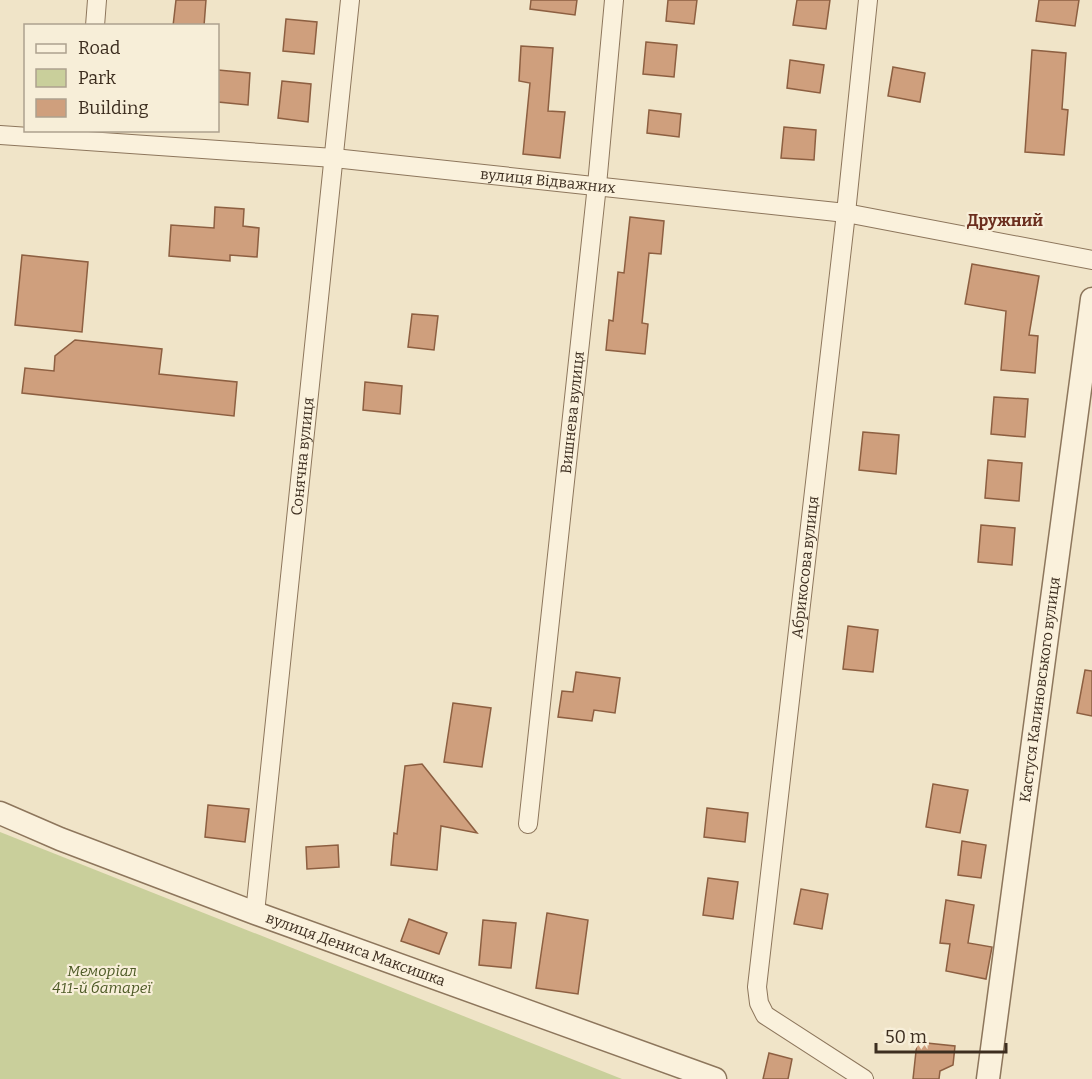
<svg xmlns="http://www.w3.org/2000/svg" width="1092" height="1079" viewBox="0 0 1092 1079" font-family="Bitter,serif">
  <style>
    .green { fill: #c9cf9b }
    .building { fill: #cf9f7d; stroke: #8d5f41; stroke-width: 1.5 }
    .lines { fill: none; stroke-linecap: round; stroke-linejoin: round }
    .minor-casing { stroke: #8d765c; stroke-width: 20 }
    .tertiary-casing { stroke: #8d765c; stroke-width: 25 }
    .minor { stroke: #faf1dc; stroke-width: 18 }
    .tertiary { stroke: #faf1dc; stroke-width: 22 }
    .labels { text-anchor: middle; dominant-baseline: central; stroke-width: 4.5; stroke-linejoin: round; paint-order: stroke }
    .street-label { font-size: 15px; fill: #3d2e20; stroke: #f7eed8 }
    .park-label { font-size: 15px; font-style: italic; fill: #4d5a26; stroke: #f7eed8 }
    .neighbourhood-label { font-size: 16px; font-weight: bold; fill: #6b2e1e; stroke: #f7eed8 }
  </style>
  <rect width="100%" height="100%" fill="#f0e4c8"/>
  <polygon class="green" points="0,832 622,1079 0,1079"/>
  <g class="building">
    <polygon points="176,0 206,0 204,26 173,26"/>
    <polygon points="531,0 577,0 575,15 530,9"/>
    <polygon points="668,0 697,0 694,24 666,21"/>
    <polygon points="797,0 830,0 826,29 793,25"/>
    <polygon points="1039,0 1079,0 1075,26 1036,21"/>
    <polygon points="286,19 317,22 314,54 283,51"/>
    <polygon points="646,42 677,45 674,77 643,74"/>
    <polygon points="521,46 553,48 548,111 565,112 560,158 523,154 530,83 519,81"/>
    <polygon points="1032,50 1066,53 1062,109 1068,110 1064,155 1025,152"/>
    <polygon points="790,60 824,65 820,93 787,88"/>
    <polygon points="893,67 925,73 920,102 888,96"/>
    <polygon points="218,70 250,73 248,105 218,102"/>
    <polygon points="282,81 311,84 308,122 278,118"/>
    <polygon points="649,110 681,114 679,137 647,133"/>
    <polygon points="784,127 816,130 814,160 781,158"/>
    <polygon points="215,207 244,209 243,226 259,228 257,257 230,255 230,261 169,256 171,225 214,228"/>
    <polygon points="630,217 664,221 661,254 649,253 642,323 648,324 645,354 606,350 609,320 613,321 618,272 624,273"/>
    <polygon points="22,255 88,262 82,332 15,325"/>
    <polygon points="972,264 1039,276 1029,335 1038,336 1035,373 1001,370 1006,311 965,304"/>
    <polygon points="412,314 438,316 434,350 408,347"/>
    <polygon points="75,340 162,349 159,374 237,382 234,416 22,393 25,368 54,371 55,356"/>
    <polygon points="365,382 402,386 400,414 363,410"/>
    <polygon points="994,397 1028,399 1025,437 991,434"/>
    <polygon points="863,432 899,435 896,474 859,470"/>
    <polygon points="988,460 1022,463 1019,501 985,498"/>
    <polygon points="981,525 1015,528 1012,565 978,562"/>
    <polygon points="848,626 878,630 873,672 843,669"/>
    <polygon points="1085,670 1092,671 1092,716 1077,713"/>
    <polygon points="576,672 620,678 615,713 594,710 592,721 558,717 562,691 573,692"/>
    <polygon points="453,703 491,708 482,767 444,762"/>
    <polygon points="422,764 477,833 441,826 437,870 391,865 394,833 397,834 405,766"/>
    <polygon points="933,784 968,790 960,833 926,827"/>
    <polygon points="208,805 249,809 245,842 205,837"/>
    <polygon points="707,808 748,813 745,842 704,837"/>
    <polygon points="962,841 986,845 981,878 958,875"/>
    <polygon points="338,845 339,867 307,869 306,847"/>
    <polygon points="708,878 738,882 733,919 703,915"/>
    <polygon points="801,889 828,894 822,929 794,924"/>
    <polygon points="946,900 974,905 968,943 992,947 986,979 946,971 950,944 940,943"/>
    <polygon points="547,913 588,920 578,994 536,988"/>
    <polygon points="409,919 447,933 439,954 401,941"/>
    <polygon points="483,920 516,923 511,968 479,965"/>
    <polygon points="917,1042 955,1046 953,1065 940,1071 939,1079 913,1079"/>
    <polygon points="769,1053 792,1059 788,1079 763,1079"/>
  </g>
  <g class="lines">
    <defs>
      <g id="minor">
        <polyline points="95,26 97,0"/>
        <path id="s1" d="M0 135 334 158 846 213 1092 260"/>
        <path id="s2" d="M528 824 597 185 614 0"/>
        <path id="s3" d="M255 913 350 0"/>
        <path id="s4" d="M864 1079 765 1015 759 1003 757 987 846 213 868 0"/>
      </g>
      <g id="tertiary">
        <path id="s5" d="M0 813 60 839 255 913 715 1079"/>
        <path id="s6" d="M988 1079 1092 299"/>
      </g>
    </defs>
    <use href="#minor" class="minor-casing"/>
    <use href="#tertiary" class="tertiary-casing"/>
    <use href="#minor" class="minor"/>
    <use href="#tertiary" class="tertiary"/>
  </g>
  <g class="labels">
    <g class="street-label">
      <text stroke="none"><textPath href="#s1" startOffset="550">вулиця Відважних</textPath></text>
      <text stroke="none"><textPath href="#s2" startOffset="414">Вишнева вулиця</textPath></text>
      <text stroke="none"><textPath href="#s3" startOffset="459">Сонячна вулиця</textPath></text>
      <text stroke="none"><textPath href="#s4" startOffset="570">Абрикосова вулиця</textPath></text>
      <text stroke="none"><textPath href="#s6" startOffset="393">Кастуся Калиновського вулиця</textPath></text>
      <text stroke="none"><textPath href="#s5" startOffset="381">вулиця Дениса Максишка</textPath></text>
    </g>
    <g class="park-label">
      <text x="102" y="971">Меморіал<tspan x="102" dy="17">411-й батареї</tspan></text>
    </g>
    <g class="neighbourhood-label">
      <text x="1005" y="220">Дружний</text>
    </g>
  </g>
  <rect x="24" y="24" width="195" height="108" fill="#f7eed8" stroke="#ada18e" stroke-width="1.5"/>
  <rect x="36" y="44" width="30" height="9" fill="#faf1dc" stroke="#ada18e" stroke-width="1.5"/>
  <text x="78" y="54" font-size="18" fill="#3d2e20">Road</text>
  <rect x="36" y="69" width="30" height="18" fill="#c9cf9b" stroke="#ada18e" stroke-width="1.5"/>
  <text x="78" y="84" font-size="18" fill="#3d2e20">Park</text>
  <rect x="36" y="99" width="30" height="18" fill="#cf9f7d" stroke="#ada18e" stroke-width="1.5"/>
  <text x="78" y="114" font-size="18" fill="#3d2e20">Building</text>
  <path d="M876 1043v9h130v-9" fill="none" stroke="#3d2e20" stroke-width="3"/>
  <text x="885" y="1043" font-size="18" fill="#3d2e20" stroke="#f7eed8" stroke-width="4.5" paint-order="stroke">50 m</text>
</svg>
